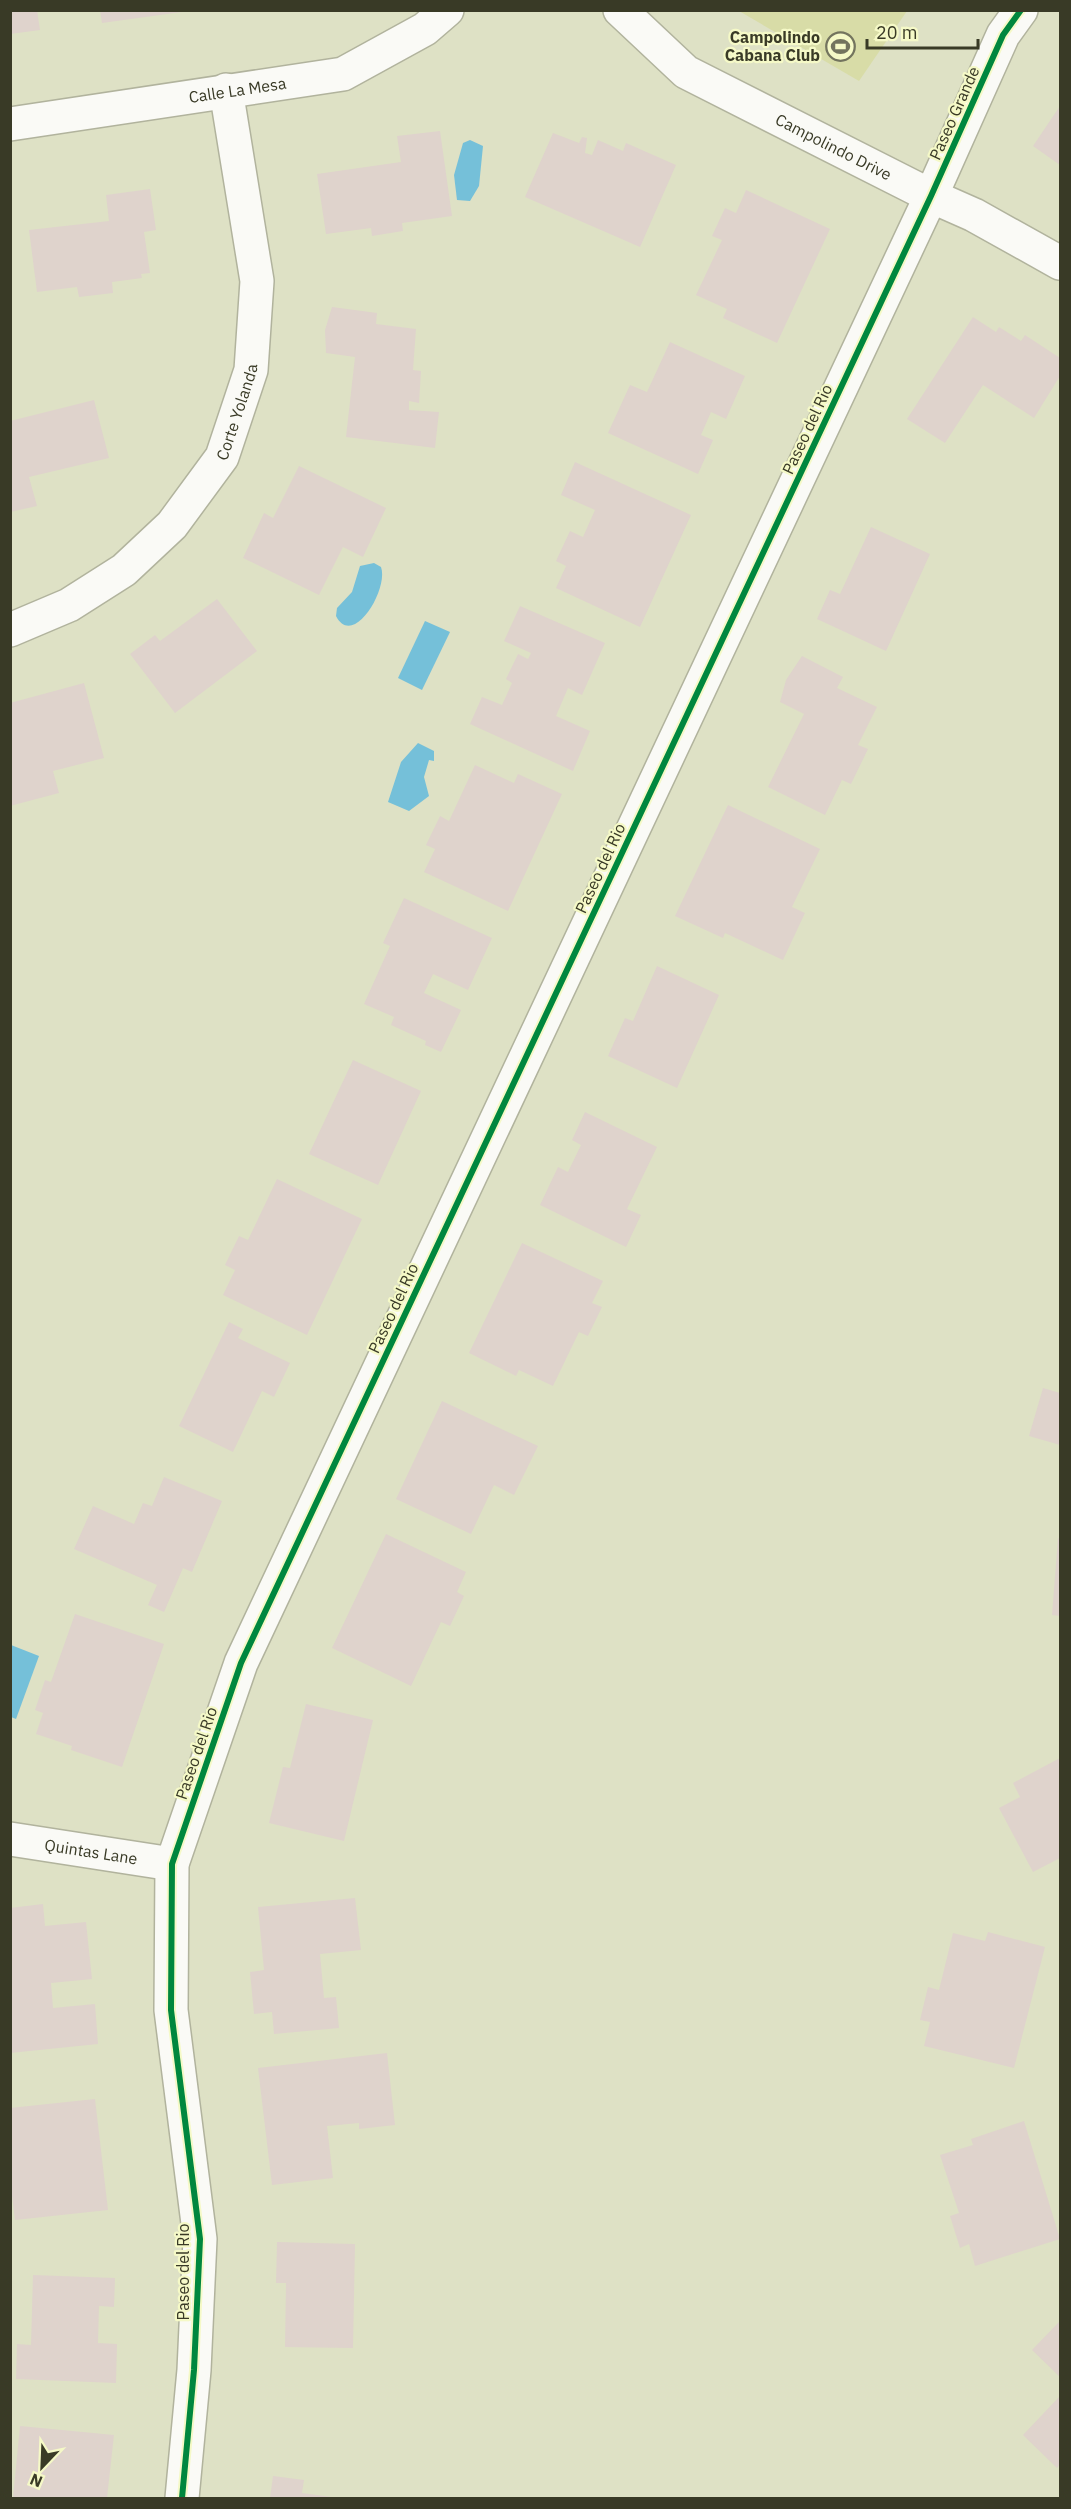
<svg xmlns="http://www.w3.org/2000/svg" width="1071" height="2509" viewBox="0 0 1071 2509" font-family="'IBM Plex Sans',sans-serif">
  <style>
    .green { fill: #d8dca7 }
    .water { fill: #75c0d9 }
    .building { fill: #dfd3cc }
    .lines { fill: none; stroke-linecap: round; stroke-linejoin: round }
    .minor-casing { stroke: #b1b39d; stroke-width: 36 }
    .minor { stroke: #fafaf6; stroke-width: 33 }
    .cycleway-casing { stroke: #f5f9c7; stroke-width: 10 }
    .cycleway { stroke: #00873e; stroke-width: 6 }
    .labels { text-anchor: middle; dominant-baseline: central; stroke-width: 4.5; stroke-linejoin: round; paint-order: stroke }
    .poi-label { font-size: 16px; font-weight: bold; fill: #393a26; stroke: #f5f9c7; text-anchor: end }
    .street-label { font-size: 16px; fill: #393a26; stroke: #f5f9c7 }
  </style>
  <rect width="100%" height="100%" fill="#dee1c5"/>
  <polygon class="green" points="739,11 907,11 859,81"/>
  <g class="water">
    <polygon points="470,140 483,146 479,186 470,201 457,200 454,175 463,143"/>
    <path d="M374 563 381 567C389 589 353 649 336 616L337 608 352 592 360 566Z"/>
    <polygon points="425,621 450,632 422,690 398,678"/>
    <polygon points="418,743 434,751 434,761 429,760 424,777 429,796 409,811 388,802 401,762"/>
    <polygon points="11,1645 39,1656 16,1719 11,1717"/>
  </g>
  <g class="building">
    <polygon points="10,10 37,10 40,30 10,34"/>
    <polygon points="100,10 181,10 182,12 102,23"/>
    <polygon points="1060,106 1060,165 1033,146"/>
    <polygon points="440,131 452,216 402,223 403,231 372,236 371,228 326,234 317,174 401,162 397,136"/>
    <polygon points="553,133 579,143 582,137 587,138 585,153 592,155 598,140 623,151 626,143 676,165 640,247 525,197"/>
    <polygon points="150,189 156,230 144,232 150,273 141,274 142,278 112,282 113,293 79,297 77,287 37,292 29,230 109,221 106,195"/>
    <polygon points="746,190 830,229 777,343 723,318 727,309 696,295 722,240 712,236 725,208 736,213"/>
    <polygon points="332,307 377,313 376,324 416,329 413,370 421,371 419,403 409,401 409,410 439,412 435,448 346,437 355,357 326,353 325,330"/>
    <polygon points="973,317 996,332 999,327 1021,341 1025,335 1060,358 1060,376 1034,418 983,385 945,443 907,419"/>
    <polygon points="670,342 745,376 726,419 711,412 701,435 713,440 698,474 608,433 630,385 647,392"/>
    <polygon points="94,400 109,458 29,477 37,506 10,512 10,421"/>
    <polygon points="575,462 691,515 640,627 556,588 566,566 556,561 570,531 583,537 595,510 561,495"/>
    <polygon points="299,466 386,508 363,557 343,547 319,595 243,558 264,513 273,518"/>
    <polygon points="871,527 930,554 886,651 817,619 830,590 840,594"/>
    <polygon points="217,599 257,651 175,713 130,654 155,635 160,641"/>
    <polygon points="520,606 605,643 582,695 568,688 556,716 590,731 573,771 470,724 482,697 502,705 512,683 506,679 518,654 528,659 531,653 504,641"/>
    <polygon points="802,656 843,677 837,688 877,707 858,745 868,749 851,784 842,780 825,815 768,787 804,714 780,702 786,680"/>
    <polygon points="84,683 104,758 53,771 59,793 10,806 10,703"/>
    <polygon points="475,765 514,783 518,774 562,794 508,911 424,872 435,849 426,845 440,816 449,821"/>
    <polygon points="728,805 820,849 792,907 805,913 783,960 725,933 723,938 675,916"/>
    <polygon points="404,898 492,938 468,990 433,974 424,993 461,1010 441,1052 425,1045 426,1041 391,1025 394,1017 364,1004 390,946 383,943"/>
    <polygon points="657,966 719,995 677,1088 608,1056 625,1018 633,1021"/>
    <polygon points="353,1060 421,1091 378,1185 309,1154"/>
    <polygon points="585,1112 657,1147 627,1209 641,1215 626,1247 540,1205 558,1167 568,1172 581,1145 572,1140"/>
    <polygon points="277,1179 362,1219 307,1335 223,1295 235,1270 225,1265 239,1236 248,1240"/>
    <polygon points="522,1243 603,1281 592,1303 602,1307 588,1336 579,1332 553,1386 519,1370 516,1376 469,1353"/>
    <polygon points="229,1322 243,1329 238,1338 290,1363 274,1397 262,1391 233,1452 179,1426"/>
    <polygon points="1043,1388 1060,1393 1060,1445 1029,1436"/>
    <polygon points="442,1401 538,1446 514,1495 494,1485 471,1534 396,1499"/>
    <polygon points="164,1477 222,1501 192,1572 183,1568 164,1612 148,1605 157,1585 74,1549 93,1506 134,1524 143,1503 152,1506"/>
    <polygon points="386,1534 466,1572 457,1592 464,1596 450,1626 441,1622 411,1686 332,1648"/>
    <polygon points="1058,1538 1060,1539 1060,1616 1052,1615"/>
    <polygon points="75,1614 164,1644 122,1767 71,1750 72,1746 36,1734 43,1713 35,1710 45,1680 51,1682"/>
    <polygon points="306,1704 373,1720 344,1841 269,1823 283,1767 290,1768"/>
    <polygon points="1060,1758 1060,1858 1033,1872 999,1808 1020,1797 1013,1783"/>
    <polygon points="355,1898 361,1950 320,1954 324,1998 336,1997 339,2028 274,2034 272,2012 254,2014 250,1972 264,1970 258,1907"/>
    <polygon points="43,1904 45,1926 86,1922 92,1979 51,1983 53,2008 95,2004 98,2044 10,2053 10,1908"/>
    <polygon points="988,1932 1045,1947 1014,2068 924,2046 930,2022 920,2020 928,1987 939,1990 953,1933 985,1941"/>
    <polygon points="387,2053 395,2125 359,2129 359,2123 327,2126 333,2178 272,2185 258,2068"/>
    <polygon points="95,2099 108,2210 15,2220 10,2180 10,2108"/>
    <polygon points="1024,2121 1060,2239 975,2266 969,2244 960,2248 950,2216 959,2213 940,2155 973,2145 971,2139"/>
    <polygon points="277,2242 355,2244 353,2348 285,2347 286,2283 276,2283"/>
    <polygon points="33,2275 115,2278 114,2307 99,2306 98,2343 117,2344 116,2383 16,2379 17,2344 31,2345"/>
    <polygon points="1060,2321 1060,2377 1032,2350"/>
    <polygon points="1060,2396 1060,2464 1057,2468 1023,2435"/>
    <polygon points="20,2426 114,2435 107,2498 13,2498"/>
    <polygon points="273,2476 304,2480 302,2493 339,2498 270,2498"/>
  </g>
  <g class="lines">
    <defs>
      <g id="minor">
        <path id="s1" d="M620 10 686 72 931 196 974 215 1060 263"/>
        <path id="s2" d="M10 124 343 74 425 29 447 10"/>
        <path id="s3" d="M10 630 69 605 124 570 172 525 222 457 251 370 257 281 226 90"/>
        <path id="s4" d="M10 1839 172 1864"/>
        <polyline points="182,2498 194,2370 200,2239 171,2010 172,1864 241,1663 931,196 1003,35 1021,10"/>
      </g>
    </defs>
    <use href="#minor" class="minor-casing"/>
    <use href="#minor" class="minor"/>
    <defs>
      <polyline id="cycleway" points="182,2498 194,2370 200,2239 171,2010 172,1864 241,1663 931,196 1003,35 1021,10"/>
    </defs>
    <use href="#cycleway" class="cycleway-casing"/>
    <use href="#cycleway" class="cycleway"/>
  </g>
  <defs>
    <symbol id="stadium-ring" viewBox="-11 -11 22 22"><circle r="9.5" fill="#f5f9c7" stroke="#73745e" stroke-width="1.5"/><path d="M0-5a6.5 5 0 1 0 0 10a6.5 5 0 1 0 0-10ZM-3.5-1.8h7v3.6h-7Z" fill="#73745e"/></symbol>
  </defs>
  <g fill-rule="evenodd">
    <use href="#stadium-ring" x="824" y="30" width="33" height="33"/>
  </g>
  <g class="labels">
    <g class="poi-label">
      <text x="820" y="37">Campolindo<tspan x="820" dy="18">Cabana Club</tspan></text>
    </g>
    <g class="street-label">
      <text stroke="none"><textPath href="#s2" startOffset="230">Calle La Mesa</textPath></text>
      <text transform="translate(954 113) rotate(-66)">Paseo Grande</text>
      <text stroke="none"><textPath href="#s1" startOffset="256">Campolindo Drive</textPath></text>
      <text stroke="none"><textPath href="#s3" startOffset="327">Corte Yolanda</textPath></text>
      <text transform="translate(807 429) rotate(-65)">Paseo del Rio</text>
      <text transform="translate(600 868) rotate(-65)">Paseo del Rio</text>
      <text transform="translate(393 1308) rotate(-65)">Paseo del Rio</text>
      <text transform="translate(196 1753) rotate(-71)">Paseo del Rio</text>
      <text stroke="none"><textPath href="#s4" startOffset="82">Quintas Lane</textPath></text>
      <text transform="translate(183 2272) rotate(-90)">Paseo del Rio</text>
    </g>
  </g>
  <rect width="1071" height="2509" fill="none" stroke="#393a26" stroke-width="24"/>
  <g transform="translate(42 2467) rotate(203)" stroke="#f5f9c7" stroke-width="4.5" paint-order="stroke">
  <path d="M0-4.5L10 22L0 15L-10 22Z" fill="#393a26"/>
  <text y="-9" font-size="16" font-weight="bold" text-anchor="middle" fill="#393a26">N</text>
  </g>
  <path d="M867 39v9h111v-9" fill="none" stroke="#393a26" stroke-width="3"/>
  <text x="876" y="39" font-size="18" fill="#393a26" stroke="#f5f9c7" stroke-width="4.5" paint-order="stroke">20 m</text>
</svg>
